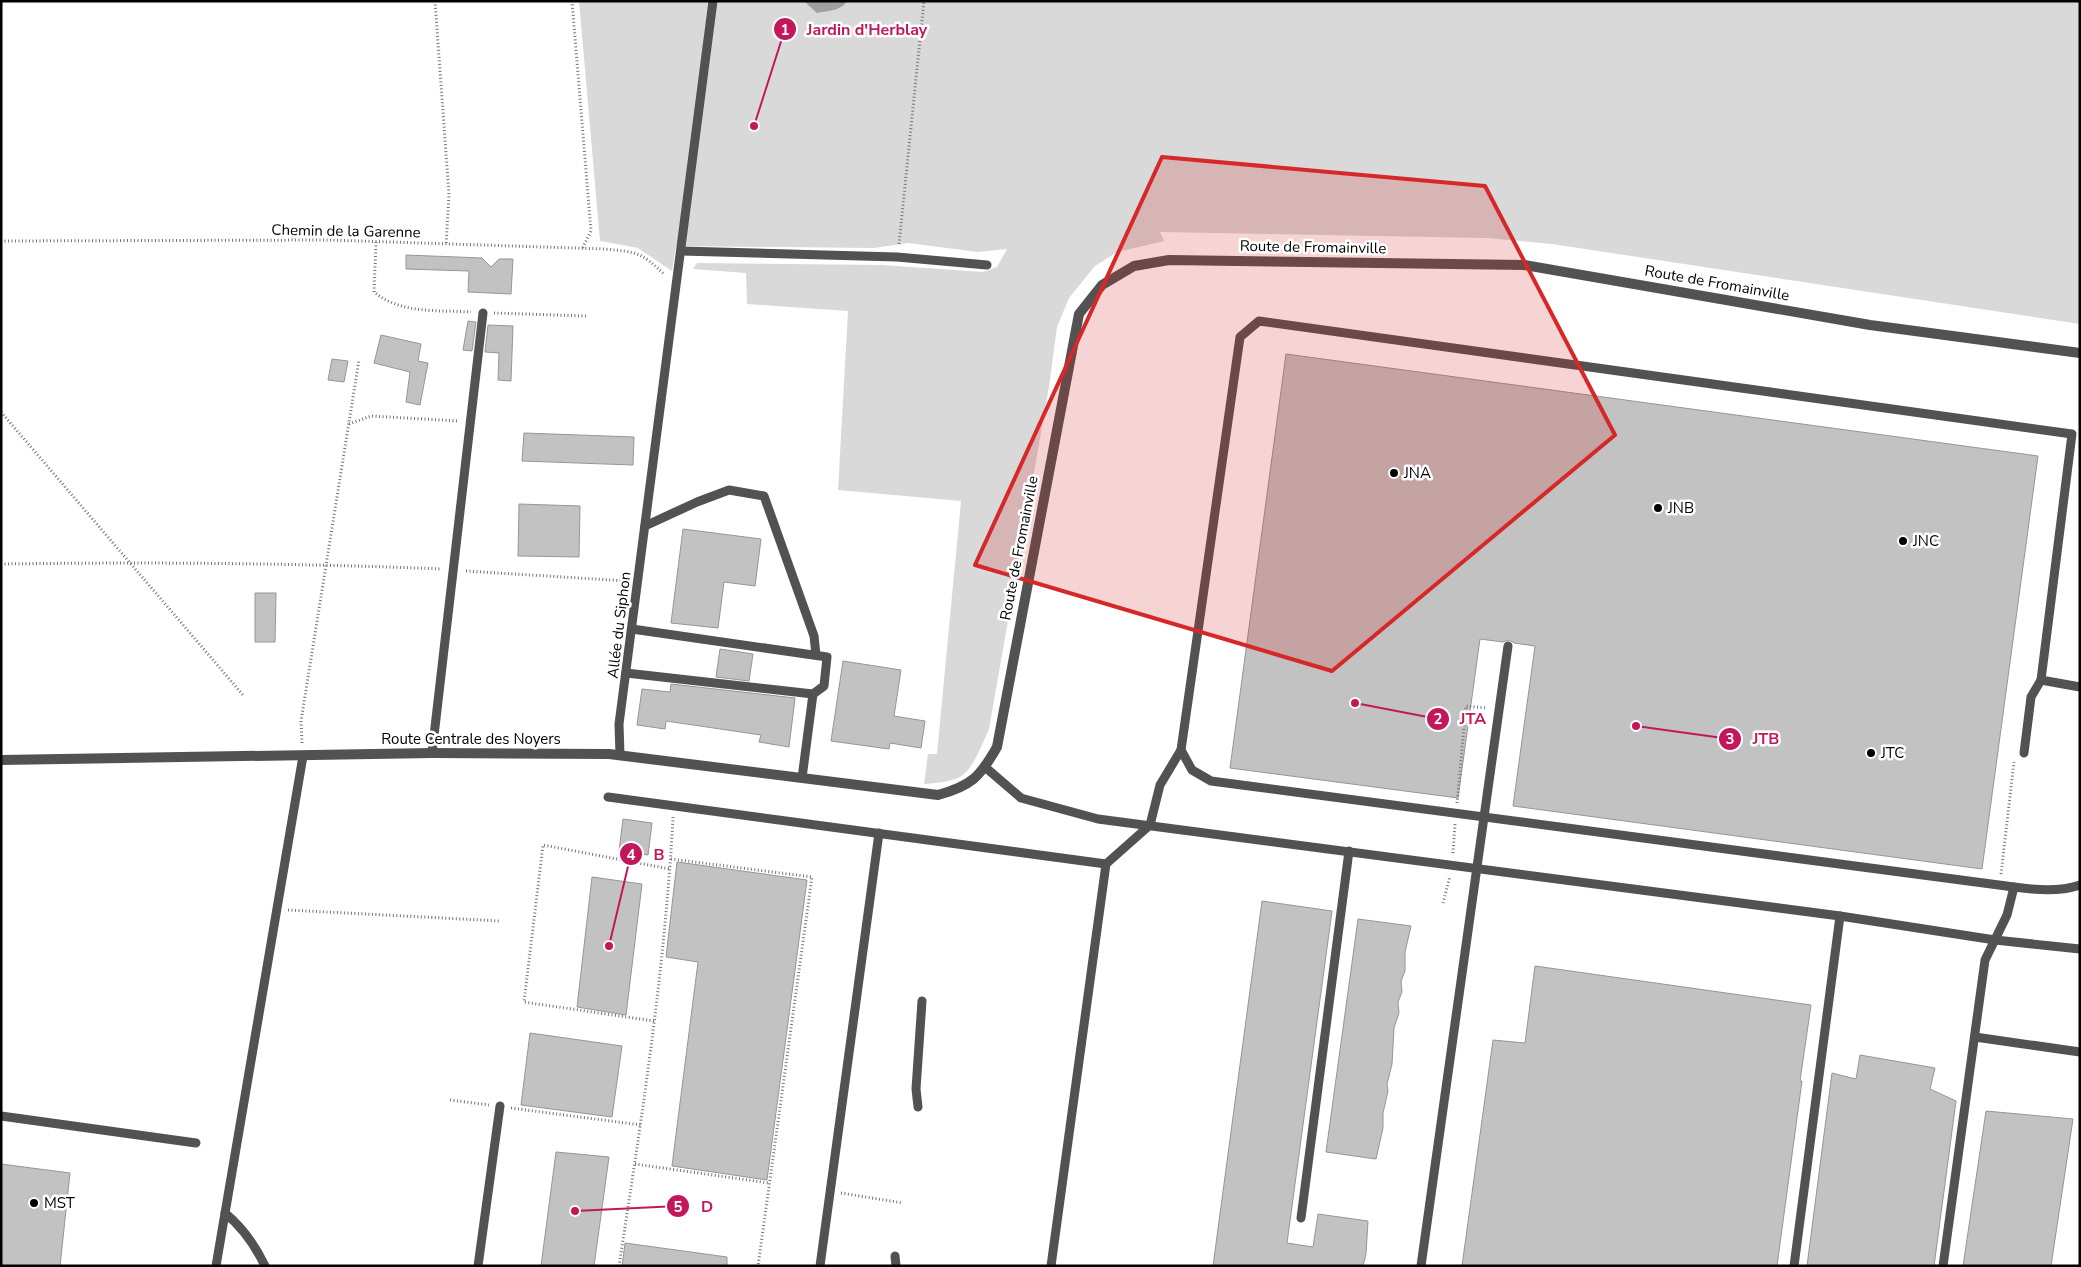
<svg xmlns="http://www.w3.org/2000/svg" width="2081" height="1267" viewBox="0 0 2081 1267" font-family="'Nunito Sans',sans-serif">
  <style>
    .green { fill: #d9d9d9 }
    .water { fill: #a0a0a0 }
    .building { fill: #c2c2c2; stroke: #969696 }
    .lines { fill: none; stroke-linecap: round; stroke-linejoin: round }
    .path { stroke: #747474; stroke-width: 3; stroke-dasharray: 1 2.5; stroke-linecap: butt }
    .lane { stroke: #525252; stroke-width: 9 }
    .street { stroke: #525252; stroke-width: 10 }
    .marked { fill: #d62828; fill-opacity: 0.2; stroke: #d62828; stroke-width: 4; stroke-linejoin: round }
    .poi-dot { fill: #000; stroke: #fff; stroke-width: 2 }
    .labels { text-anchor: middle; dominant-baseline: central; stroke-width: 5; stroke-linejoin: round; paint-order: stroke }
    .street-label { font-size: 15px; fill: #000; stroke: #fff }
    .poi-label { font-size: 15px; fill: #000; stroke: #fff; text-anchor: start }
    .leader { fill: none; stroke: #c2185b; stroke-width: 2 }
    .callout-dot { fill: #c2185b; stroke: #fff; stroke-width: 2 }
    .mark-label { font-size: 15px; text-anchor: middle; font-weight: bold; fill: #fff }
    .callout-label { font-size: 16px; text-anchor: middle; font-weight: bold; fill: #c2185b; stroke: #fff; stroke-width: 5; stroke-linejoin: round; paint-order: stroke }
  </style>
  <rect width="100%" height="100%" fill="#fff"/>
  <path class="green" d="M579 1H2080V324L1552 244 1487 238 1160 232 1164 241 1117 252 1095 266 1069 298 1057 327 1049 387 989 729C983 742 973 770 960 777 949 782 936 783 924 784L928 754H937L961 501 838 490 848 311 747 304 746 273 693 269 697 263 882 265 983 272 997 267 1007 249 978 252 908 243 874 248 676 246 672 271 638 248 600 241Z"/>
  <path class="water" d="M804 1H847C841 11 827 11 817 13Z"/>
  <g class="building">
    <polygon points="406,255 482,258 491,267 499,259 513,259 511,294 468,292 469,271 406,269"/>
    <polygon points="468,321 476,322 472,351 463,350"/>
    <polygon points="488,325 513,326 511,381 498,380 499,353 485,352"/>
    <polygon points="381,335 421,344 418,361 428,363 420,405 406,402 410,372 374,363"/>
    <polygon points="1286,354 2038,456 1982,869 1513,806 1535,646 1514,643 1509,640 1503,642 1480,639 1458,798 1230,768"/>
    <polygon points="332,359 348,361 344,382 328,380"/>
    <polygon points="524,433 634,437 633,465 522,461"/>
    <polygon points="519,504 580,506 579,557 518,556"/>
    <polygon points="683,529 761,539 755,586 724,582 718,628 671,623"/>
    <polygon points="255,593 276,593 275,642 255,642"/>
    <polygon points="720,649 753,654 749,681 716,677"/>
    <polygon points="843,661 901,670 894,716 925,721 921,748 890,743 889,749 831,741"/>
    <polygon points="671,684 795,698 789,747 759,742 761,735 666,721 665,729 637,725 642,689 670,692"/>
    <polygon points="623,819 652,823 648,855 619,851"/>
    <polygon points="677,862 807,880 767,1180 672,1166 698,962 666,957"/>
    <polygon points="592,877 642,884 626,1015 577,1007"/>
    <polygon points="1262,901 1332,911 1287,1243 1313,1247 1318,1214 1368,1221 1366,1254 1363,1266 1213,1266"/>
    <polygon points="1358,919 1411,926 1405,952 1405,971 1401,981 1402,992 1398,1002 1399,1013 1394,1028 1392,1064 1387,1084 1388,1091 1383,1113 1383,1128 1376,1159 1326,1152"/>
    <polygon points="1535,966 1811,1005 1800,1081 1802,1081 1777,1266 1462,1266 1493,1040 1525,1043"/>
    <polygon points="530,1033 622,1046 612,1117 521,1105"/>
    <polygon points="1860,1055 1935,1068 1930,1089 1956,1101 1934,1266 1807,1266 1832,1073 1856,1079"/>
    <polygon points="1986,1111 2073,1119 2051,1266 1963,1266"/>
    <polygon points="556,1152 609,1157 594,1266 541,1266"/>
    <polygon points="1,1164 70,1173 60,1266 1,1266"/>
    <polygon points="625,1243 727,1257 727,1266 622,1266"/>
  </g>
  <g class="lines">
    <g class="path">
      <polyline points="435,1 449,195 446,245"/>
      <polyline points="572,1 591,231 582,249"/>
      <path d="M1 241 328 240 605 249C637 252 641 252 665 275"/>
      <path d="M376 242 374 292C401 314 437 310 471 312"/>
      <polyline points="899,244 924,1"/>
      <polyline points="494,313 586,316"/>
      <polyline points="1,412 243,695"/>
      <polyline points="349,424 371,416 459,421"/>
      <path d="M1 564C148 562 295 563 442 569"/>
      <polyline points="466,571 627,581"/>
      <polyline points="302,743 301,721 359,360"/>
      <polyline points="1457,803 1466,706 1487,708"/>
      <polyline points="1453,853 1455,824"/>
      <polyline points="671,859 812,877 758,1266"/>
      <polyline points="2001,874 2014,762"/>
      <polyline points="1443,903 1450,876"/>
      <polyline points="288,910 500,921"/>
      <polyline points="654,1021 524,1002 543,845 670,869"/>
      <polyline points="450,1100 489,1105"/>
      <polyline points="511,1108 641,1125"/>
      <polyline points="635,1164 769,1183"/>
      <polyline points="841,1193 903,1203"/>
      <path d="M619 1266C642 1117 665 968 673 817"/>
    </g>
    <g class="lane">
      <polyline points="681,251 897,257 987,265"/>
      <polyline points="645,526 697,502 729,490 764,496 814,636 816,655"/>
      <polyline points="626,673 813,694 824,686 827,657 632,629"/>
      <path d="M2080 687 2041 680 2072 434 1259 321 1240 337 1181 750 1192 770 1211 781 2014 887C2037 890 2058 892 2080 885"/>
      <polyline points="432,753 483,313"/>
      <polyline points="2024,753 2031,697 2041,680"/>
      <polyline points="620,755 619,724 713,1"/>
      <polyline points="985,767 1021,798 1098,819 1840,916 1995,940 2080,949"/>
      <polyline points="802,778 813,694"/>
      <polyline points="608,797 1106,864"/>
      <polyline points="1975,1037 2080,1052"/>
      <polyline points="918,1107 916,1089 922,1001"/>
      <polyline points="1,1116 196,1143"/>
      <path d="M225 1213C242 1227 255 1245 265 1266"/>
      <polyline points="1301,1218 1349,851"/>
      <polyline points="895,1256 896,1266"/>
      <polyline points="216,1266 303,756"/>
      <polyline points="478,1266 500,1106"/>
      <polyline points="820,1266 879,833"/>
      <polyline points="1051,1266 1106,864 1150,825 1160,785 1181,750"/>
      <polyline points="1421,1266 1508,646"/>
      <polyline points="1794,1266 1840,916"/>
      <polyline points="1943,1266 1985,960 2007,915 2014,887"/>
    </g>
    <path class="street" d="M1 760 432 753 609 754 938 795C971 786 980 777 997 747L1079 314 1102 285 1134 266 1169 260 1524 265 1870 325 2080 353"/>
  </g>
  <path class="marked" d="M1162 157 1485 186 1615 435 1332 671 975 565Z"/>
  <g class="poi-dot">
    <circle cx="1394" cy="473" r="5"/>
    <circle cx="1658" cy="508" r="5"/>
    <circle cx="1903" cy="541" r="5"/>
    <circle cx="1871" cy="753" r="5"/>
    <circle cx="34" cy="1203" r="5"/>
  </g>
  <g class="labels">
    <g class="street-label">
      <text transform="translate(346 231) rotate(1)">Chemin de la Garenne</text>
      <text transform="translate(1313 247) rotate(1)">Route de Fromainville</text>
      <text transform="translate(1717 283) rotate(10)">Route de Fromainville</text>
      <text transform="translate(1019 548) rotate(-79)">Route de Fromainville</text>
      <text transform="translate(619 625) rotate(-83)">Allée du Siphon</text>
      <text x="471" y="739">Route Centrale des Noyers</text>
    </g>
    <g class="poi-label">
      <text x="1404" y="473">JNA</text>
      <text x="1668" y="508">JNB</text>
      <text x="1913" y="541">JNC</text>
      <text x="1881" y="753">JTC</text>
      <text x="44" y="1203">MST</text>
    </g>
  </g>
  <path class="leader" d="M754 126L785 29M1355 703L1438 719M1636 726L1730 739M609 946L631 854M575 1211L678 1206"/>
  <g class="callout-dot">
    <circle cx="754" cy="126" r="5"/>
    <circle cx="1355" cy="703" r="5"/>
    <circle cx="1636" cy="726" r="5"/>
    <circle cx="609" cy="946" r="5"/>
    <circle cx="575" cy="1211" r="5"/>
    <circle cx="785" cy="29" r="12"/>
    <circle cx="1438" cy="719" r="12"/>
    <circle cx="1730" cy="739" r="12"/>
    <circle cx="631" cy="854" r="12"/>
    <circle cx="678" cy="1206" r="12"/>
  </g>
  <g class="mark-label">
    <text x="785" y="35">1</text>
    <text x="1438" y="724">2</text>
    <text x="1730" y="744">3</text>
    <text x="631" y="860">4</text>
    <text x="678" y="1212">5</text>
  </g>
  <g class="callout-label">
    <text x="867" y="35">Jardin d'Herblay</text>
    <text x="1473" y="724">JTA</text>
    <text x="1766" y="744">JTB</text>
    <text x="659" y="860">B</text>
    <text x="707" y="1212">D</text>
  </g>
  <rect width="2081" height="1267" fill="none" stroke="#000000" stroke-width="5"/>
</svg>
